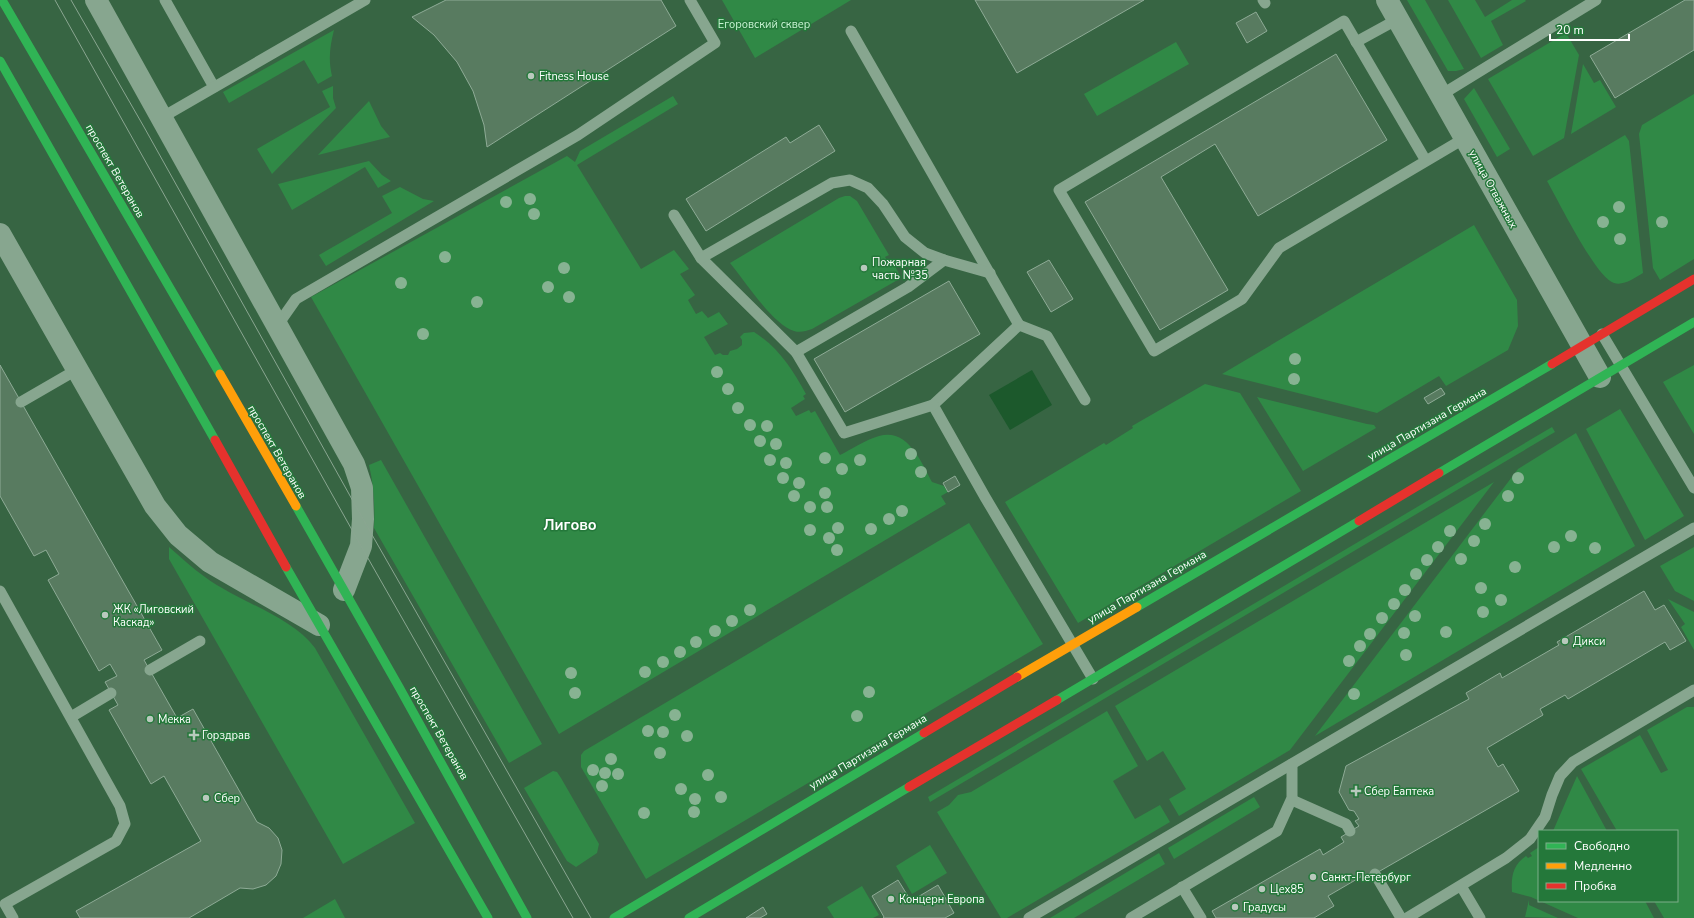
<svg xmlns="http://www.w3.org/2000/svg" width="1694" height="918" viewBox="0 0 1694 918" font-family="'Nunito Sans',sans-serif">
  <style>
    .green { fill: #308946 }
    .water { fill: #1c592c }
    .building { fill: #587b60; stroke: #8eab96 }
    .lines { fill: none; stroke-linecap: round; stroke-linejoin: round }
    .lane { stroke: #87a68f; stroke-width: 11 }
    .street { stroke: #87a68f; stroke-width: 22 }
    .fast { stroke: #30b455; stroke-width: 9 }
    .slow { stroke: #ff9f0a; stroke-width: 9 }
    .jam { stroke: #e5322d; stroke-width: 9 }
    .tram { stroke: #8aa691; stroke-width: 1 }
    .tree { fill: #87b392 }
    .poi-dot { fill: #b9c9bd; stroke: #24783a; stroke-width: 1.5 }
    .labels { text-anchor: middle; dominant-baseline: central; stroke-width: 3; stroke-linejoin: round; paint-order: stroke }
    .park-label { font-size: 11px; fill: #c8f3d3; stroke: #24783a }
    .poi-label { font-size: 11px; fill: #fff; stroke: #24783a; text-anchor: start }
    .street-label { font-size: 11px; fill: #fff; stroke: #24783a }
    .district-label { font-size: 15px; font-weight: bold; fill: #fff; stroke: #24783a }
  </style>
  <rect width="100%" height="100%" fill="#376543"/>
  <g class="green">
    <polygon points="722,0 851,0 755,58"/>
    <polygon points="1407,0 1425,0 1464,69 1456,71 1448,71"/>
    <polygon points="1448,0 1475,0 1485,17 1512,0 1525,0 1526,1 1491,21 1503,45 1481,58"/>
    <path d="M334 30C330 46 328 59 332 76L318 84 304 60 229 103 223 92Z"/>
    <polygon points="1566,33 1579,55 1564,138 1533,156 1488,79"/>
    <polygon points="1176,42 1189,64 1097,116 1084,94"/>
    <polygon points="1583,64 1594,83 1600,80 1616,107 1571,134"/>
    <polygon points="333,86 333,98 336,108 272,174 257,149 330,107 322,91"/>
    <polygon points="1474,88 1510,149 1497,157 1464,99"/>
    <polygon points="1694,94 1694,259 1660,280 1653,268 1639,134 1642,125"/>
    <path d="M673 96 678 104 577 165 641 269 674 250 689 269 680 274 695 295 688 300 696 314 702 311 708 318 719 312 728 324 704 337 715 355 720 353 723 355H728L730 351 737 349 742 345V340L740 337 744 333 754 332C779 348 792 369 806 394L803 396 805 399 791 408 796 416 809 410 811 413 815 411 840 455C852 449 865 440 879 436 908 428 921 462 932 482L944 486 948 492 941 496 946 504 559 734 311 297 567 156 575 162 580 151Z"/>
    <polygon points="369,101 381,126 390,137 318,155"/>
    <path d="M1625 135 1629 141 1643 273C1634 278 1624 286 1614 283 1596 278 1558 200 1547 181Z"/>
    <polygon points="369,161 382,175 391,181 378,188 365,167 292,210 278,184"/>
    <polygon points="400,187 423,199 434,201 326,266 319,255 392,213 382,196"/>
    <path d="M845 196H850L857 201 889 255 885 257 888 262 892 260 901 278 812 329C806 331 800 333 794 331 772 324 745 281 730 263L839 198Z"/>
    <polygon points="1474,225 1517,300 1518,326 1508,350 1446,386 1439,376 1377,413 1222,374"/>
    <polygon points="1694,365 1694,434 1663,382"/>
    <polygon points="1205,384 1240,393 1301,491 1078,623 1005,502 1104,443 1106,445 1133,428 1132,426"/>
    <polygon points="1257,397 1367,424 1374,425 1376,428 1303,471"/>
    <polygon points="1620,409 1684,516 1645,540 1586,429"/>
    <polygon points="1552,427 1555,432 930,802 928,797"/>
    <polygon points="1576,433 1635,546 1315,736 1518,469"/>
    <path d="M381 460 542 744 509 763 374 528C375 506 374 486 369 465Z"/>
    <polygon points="1494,482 1290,750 1179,816 1169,799 1186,789 1163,751 1147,761 1115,706"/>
    <polygon points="969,523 1043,644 646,879 581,767 581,755 584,751"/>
    <path d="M169 547C181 557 192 568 205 577 237 601 291 616 315 648L415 823 343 864 169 559Z"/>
    <polygon points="1694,547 1694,601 1675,591 1660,566"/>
    <polygon points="1668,599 1694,612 1694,650 1681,627 1685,624"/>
    <polygon points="1687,707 1694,707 1694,918 1664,918 1654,901 1677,901 1677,831 1617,831 1581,769 1640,735 1661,773 1668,770 1647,730"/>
    <polygon points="1107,711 1138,766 1113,781 1135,819 1160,805 1170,822 1007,918 1001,918 937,812 949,805 958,795 971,792"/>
    <polygon points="553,771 557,772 561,778 599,844 597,853 576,867 567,861 524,788"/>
    <polygon points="1577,776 1607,831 1553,831"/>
    <polygon points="1254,797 1260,807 1174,859 1168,848"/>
    <polygon points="930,845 947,873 912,894 896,866"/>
    <path d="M1539 847V901H1645L1654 918H1578L1531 897 1512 892C1511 876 1513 865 1526 856L1528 858 1532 856 1530 853Z"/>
    <polygon points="1159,853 1165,864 1074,918 1050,918"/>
    <polygon points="862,886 879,915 873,918 834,918 827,907"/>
    <polygon points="335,899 345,918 303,918"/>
    <polygon points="1529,900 1529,905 1558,918 1525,917"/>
  </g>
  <polygon class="water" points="1032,370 1052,405 1010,430 989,395"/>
  <g class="building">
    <polygon points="446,0 661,0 676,26 487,147 484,125 473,91 457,62 434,35 412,17"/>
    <polygon points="975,0 1144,0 1017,73"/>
    <polygon points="1685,0 1694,0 1694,50 1615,98 1590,56"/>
    <polygon points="1256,12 1267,31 1247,43 1236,23"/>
    <polygon points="1336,54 1387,140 1258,216 1215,144 1161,177 1228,290 1160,330 1085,202"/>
    <polygon points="819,125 835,151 706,231 686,199 786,137 790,143"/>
    <polygon points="1049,260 1073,299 1051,312 1027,272"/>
    <polygon points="949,281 980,334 845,412 814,359"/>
    <polygon points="0,365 162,650 144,660 177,718 193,709 257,822 269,828 278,838 282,850 281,864 276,876 266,885 253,889 240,888 189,918 80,918 76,911 201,841 164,776 151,784 109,710 118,705 105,682 117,676 110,664 99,671 48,580 59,574 46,550 34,556 0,496"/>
    <polygon points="1441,388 1445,394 1428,404 1424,398"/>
    <polygon points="955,476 960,485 948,492 943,483"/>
    <polygon points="1644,591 1655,610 1664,605 1686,641 1670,650 1665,642 1568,699 1565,695 1540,709 1543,715 1487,748 1498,767 1503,764 1519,791 1366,879 1364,875 1328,896 1334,906 1314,918 1216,918 1212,911 1320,849 1323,855 1344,842 1341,837 1359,826 1355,821 1359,819 1354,811 1349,810 1339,792 1346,766 1469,699 1466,693 1500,673 1502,678 1559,645 1557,642"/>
    <polygon points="898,880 911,901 938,885 954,913 945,918 883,918 884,917 872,896"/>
    <polygon points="763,907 767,914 760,918 746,918"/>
  </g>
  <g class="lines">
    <g class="lane">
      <polyline points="165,0 214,87"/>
      <polyline points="1263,0 1265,3"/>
      <polyline points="851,31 1019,325 933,405 985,497 1093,679"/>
      <polyline points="1356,42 1398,19"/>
      <polyline points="1441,95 1596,0"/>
      <polyline points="161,118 365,0"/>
      <polyline points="1426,161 1344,21 1059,190 1154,351 1242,299 1279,248 1465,138"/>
      <polyline points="674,215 701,258 796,352 844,433 933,405"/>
      <polyline points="701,258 832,183 850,180 868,188 883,204 905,237 925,253 944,260 990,273"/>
      <polyline points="1019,325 1047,336 1085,400"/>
      <polyline points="277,326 296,299 578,135 715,43 690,0"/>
      <polyline points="1602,334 1694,488"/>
      <polyline points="796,352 908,287 944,260"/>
      <polyline points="21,402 78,369"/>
      <polyline points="0,591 120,806 125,824 116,841 5,904 13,918"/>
      <polyline points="150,670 200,641"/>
      <polyline points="71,717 111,693"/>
      <polyline points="1292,800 1346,824 1350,831"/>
      <polyline points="1375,874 1401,918"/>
      <polyline points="1461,886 1480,918"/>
      <polyline points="1182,887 1201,918"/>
      <polyline points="1029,918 1694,528"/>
      <polyline points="1131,918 1277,831 1292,798 1292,764"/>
      <polyline points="1407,918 1506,858 1530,839 1545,817 1552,795 1560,776 1573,762 1694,690"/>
    </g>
    <g class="street">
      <polyline points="96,0 354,464 362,488 363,519 361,546 344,590"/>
      <polyline points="1387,0 1600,377"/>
      <polyline points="0,234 155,506 178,535 210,562 319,625"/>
    </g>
    <g class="fast">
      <polyline points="2,0 220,374"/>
      <polyline points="0,61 215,440"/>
      <polyline points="1439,473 1694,322"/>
      <polyline points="296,506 399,687 527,918"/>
      <polyline points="286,567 488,918"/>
      <polyline points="1137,607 1552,364"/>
      <polyline points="1057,700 1359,521"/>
      <polyline points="614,918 924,733"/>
      <polyline points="689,918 909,787"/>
    </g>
    <g class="slow">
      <polyline points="220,374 296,506"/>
      <polyline points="1017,677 1137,607"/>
    </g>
    <g class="jam">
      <polyline points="1552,364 1694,279"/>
      <polyline points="215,440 286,567"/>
      <polyline points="1359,521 1439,473"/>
      <polyline points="924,733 1017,677"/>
      <polyline points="909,787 1057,700"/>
    </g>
    <g class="tram">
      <polyline points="55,0 361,546 573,918"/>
      <polyline points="71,0 144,127 363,519 591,918"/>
    </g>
  </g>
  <g class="tree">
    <circle cx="530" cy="199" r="6"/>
    <circle cx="506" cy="202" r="6"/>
    <circle cx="1619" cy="207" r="6"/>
    <circle cx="534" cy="214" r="6"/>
    <circle cx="1603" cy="222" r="6"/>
    <circle cx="1662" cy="222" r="6"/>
    <circle cx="1620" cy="239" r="6"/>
    <circle cx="445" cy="257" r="6"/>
    <circle cx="564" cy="268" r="6"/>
    <circle cx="401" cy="283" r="6"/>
    <circle cx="548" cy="287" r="6"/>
    <circle cx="569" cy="297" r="6"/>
    <circle cx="477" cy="302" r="6"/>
    <circle cx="423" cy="334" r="6"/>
    <circle cx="1295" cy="359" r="6"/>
    <circle cx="717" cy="372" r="6"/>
    <circle cx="1294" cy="379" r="6"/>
    <circle cx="728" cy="389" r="6"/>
    <circle cx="738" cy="408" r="6"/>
    <circle cx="750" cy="425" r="6"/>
    <circle cx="767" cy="426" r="6"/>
    <circle cx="760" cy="441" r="6"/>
    <circle cx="776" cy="444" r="6"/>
    <circle cx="911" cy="454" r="6"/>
    <circle cx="825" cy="458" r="6"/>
    <circle cx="770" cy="460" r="6"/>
    <circle cx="860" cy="460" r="6"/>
    <circle cx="786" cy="463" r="6"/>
    <circle cx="842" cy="469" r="6"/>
    <circle cx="921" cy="472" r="6"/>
    <circle cx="783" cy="478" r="6"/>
    <circle cx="1518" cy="478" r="6"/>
    <circle cx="799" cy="483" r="6"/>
    <circle cx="825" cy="493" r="6"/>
    <circle cx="794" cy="496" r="6"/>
    <circle cx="1508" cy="496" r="6"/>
    <circle cx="810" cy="507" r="6"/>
    <circle cx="827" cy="507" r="6"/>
    <circle cx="902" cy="511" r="6"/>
    <circle cx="889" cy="519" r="6"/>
    <circle cx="1485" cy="524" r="6"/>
    <circle cx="838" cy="528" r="6"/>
    <circle cx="871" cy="529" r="6"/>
    <circle cx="810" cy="530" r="6"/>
    <circle cx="1450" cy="531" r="6"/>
    <circle cx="1571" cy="536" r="6"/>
    <circle cx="829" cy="538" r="6"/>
    <circle cx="1474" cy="541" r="6"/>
    <circle cx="1438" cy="547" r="6"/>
    <circle cx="1554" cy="547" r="6"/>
    <circle cx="1595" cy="548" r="6"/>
    <circle cx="837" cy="550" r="6"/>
    <circle cx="1461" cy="559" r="6"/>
    <circle cx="1427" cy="560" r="6"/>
    <circle cx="1515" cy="567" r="6"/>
    <circle cx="1416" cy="574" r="6"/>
    <circle cx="1481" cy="588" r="6"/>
    <circle cx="1405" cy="590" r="6"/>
    <circle cx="1501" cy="600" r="6"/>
    <circle cx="1394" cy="604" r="6"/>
    <circle cx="750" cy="610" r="6"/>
    <circle cx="1483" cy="612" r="6"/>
    <circle cx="1415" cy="616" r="6"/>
    <circle cx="1382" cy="618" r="6"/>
    <circle cx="732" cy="621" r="6"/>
    <circle cx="715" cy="631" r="6"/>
    <circle cx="1446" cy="632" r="6"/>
    <circle cx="1404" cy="633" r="6"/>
    <circle cx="1370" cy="634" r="6"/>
    <circle cx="696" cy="642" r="6"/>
    <circle cx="1360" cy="646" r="6"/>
    <circle cx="680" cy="652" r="6"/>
    <circle cx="1406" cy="655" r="6"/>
    <circle cx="1349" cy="661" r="6"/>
    <circle cx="663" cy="662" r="6"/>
    <circle cx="645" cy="672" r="6"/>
    <circle cx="571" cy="673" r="6"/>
    <circle cx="869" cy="692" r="6"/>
    <circle cx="575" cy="693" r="6"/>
    <circle cx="1354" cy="694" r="6"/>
    <circle cx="675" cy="715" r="6"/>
    <circle cx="857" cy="716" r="6"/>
    <circle cx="648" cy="731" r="6"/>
    <circle cx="663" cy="732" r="6"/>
    <circle cx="687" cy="736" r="6"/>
    <circle cx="660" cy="753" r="6"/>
    <circle cx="611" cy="759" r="6"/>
    <circle cx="593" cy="770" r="6"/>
    <circle cx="605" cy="773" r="6"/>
    <circle cx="618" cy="774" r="6"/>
    <circle cx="708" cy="775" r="6"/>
    <circle cx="602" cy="786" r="6"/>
    <circle cx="681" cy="789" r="6"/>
    <circle cx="721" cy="797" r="6"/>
    <circle cx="695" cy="799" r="6"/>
    <circle cx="694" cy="812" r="6"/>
    <circle cx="644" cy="813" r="6"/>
  </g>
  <g class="poi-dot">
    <circle cx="531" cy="76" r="4"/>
    <circle cx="864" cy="268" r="4"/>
    <circle cx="105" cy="615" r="4"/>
    <circle cx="1565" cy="641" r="4"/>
    <circle cx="150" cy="719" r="4"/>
    <path d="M192 729h4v4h4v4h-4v4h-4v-4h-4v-4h4z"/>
    <path d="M1354 785h4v4h4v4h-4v4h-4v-4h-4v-4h4z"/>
    <circle cx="206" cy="798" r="4"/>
    <circle cx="1313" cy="877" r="4"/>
    <circle cx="1262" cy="889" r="4"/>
    <circle cx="891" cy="899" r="4"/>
    <circle cx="1235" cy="907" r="4"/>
  </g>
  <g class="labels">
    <g class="park-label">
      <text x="764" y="24">Егоровский сквер</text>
    </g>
    <g class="poi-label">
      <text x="539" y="76">Fitness House</text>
      <text x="872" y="262">Пожарная<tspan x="872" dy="13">часть №35</tspan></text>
      <text x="113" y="609">ЖК «Лиговский<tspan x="113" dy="13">Каскад»</tspan></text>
      <text x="1573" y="641">Дикси</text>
      <text x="158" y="719">Мекка</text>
      <text x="202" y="735">Горздрав</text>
      <text x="1364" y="791">Сбер Еаптека</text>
      <text x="214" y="798">Сбер</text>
      <text x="1321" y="877">Санкт-Петербург</text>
      <text x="1270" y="889">Цех85</text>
      <text x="899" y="899">Концерн Европа</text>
      <text x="1243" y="907">Градусы</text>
    </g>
    <g class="street-label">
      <text transform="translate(115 171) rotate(60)">проспект Ветеранов</text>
      <text transform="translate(1493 189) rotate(61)">улица Отважных</text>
      <text transform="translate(1427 424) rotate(-30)">улица Партизана Германа</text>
      <text transform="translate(277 452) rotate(60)">проспект Ветеранов</text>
      <text transform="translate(1147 587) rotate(-30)">улица Партизана Германа</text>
      <text transform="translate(439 733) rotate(60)">проспект Ветеранов</text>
      <text transform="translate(868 752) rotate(-31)">улица Партизана Германа</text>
    </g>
    <g class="district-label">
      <text x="570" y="525">Лигово</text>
    </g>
  </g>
  <rect x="1538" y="830" width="140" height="72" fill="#24783a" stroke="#7cae89"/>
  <rect x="1546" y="843" width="20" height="6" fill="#30b455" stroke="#7cae89"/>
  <text x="1574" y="850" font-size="12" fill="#ffffff">Свободно</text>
  <rect x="1546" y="863" width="20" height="6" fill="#ff9f0a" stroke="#7cae89"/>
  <text x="1574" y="870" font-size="12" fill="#ffffff">Медленно</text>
  <rect x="1546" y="883" width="20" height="6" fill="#e5322d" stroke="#7cae89"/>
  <text x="1574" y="890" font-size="12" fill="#ffffff">Пробка</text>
  <path d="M1550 34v6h79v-6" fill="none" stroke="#ffffff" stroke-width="2"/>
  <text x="1556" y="34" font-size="12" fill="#ffffff" stroke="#24783a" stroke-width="3" paint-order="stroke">20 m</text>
</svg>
